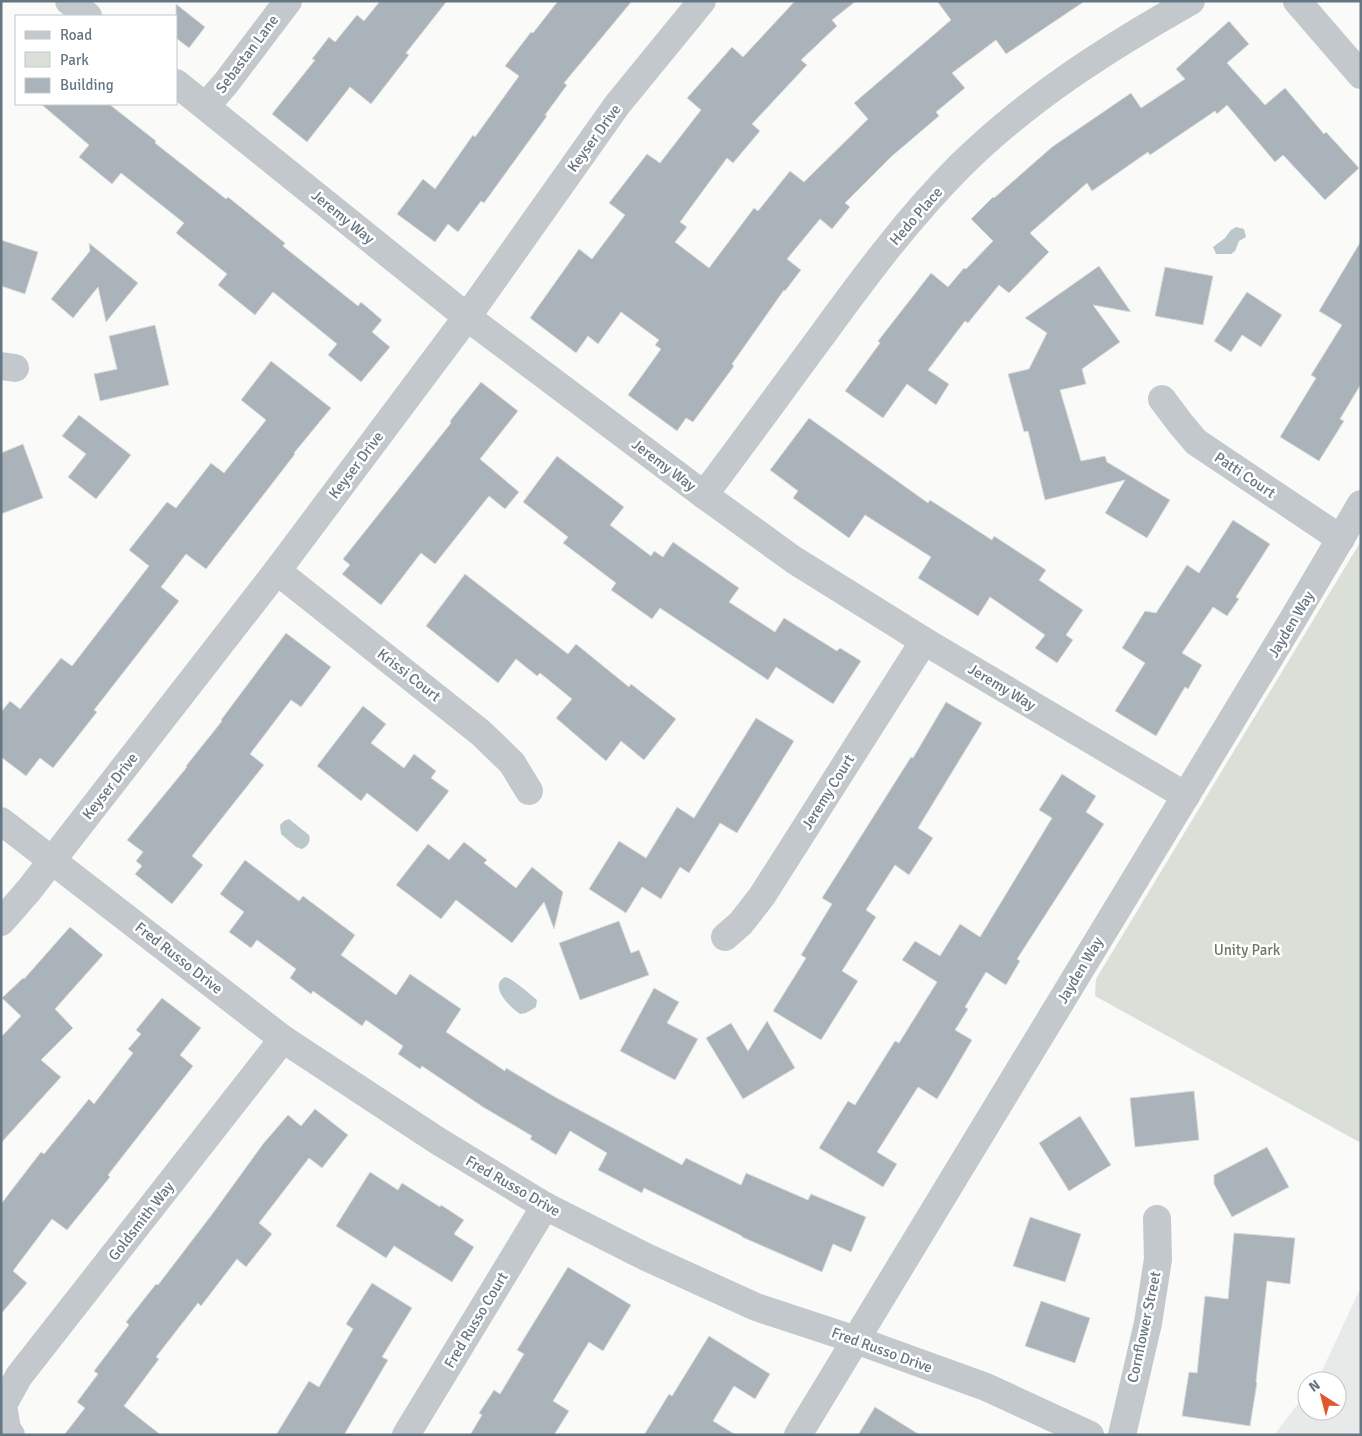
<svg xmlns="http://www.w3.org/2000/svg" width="1362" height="1436" viewBox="0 0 1362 1436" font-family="Signika,sans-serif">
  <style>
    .built { fill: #e8e9e9 }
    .green { fill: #dadfd7 }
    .water { fill: #bbc7cb }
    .building { fill: #aab3b9; stroke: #dcdcda }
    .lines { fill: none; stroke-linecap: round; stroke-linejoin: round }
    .street { stroke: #c3c8cc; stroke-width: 28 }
    .labels { text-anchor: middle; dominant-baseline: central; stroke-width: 5; stroke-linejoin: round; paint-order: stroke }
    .street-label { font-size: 15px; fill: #657683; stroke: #fff }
    .park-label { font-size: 15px; fill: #687a64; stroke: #fff }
  </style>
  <rect width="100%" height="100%" fill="#fafaf8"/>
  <polygon class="built" points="1361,1287 1361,1435 1274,1435 1307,1392 1307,1411 1337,1411 1337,1381 1316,1381 1320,1375"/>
  <polygon class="green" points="1361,541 1361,1143 1095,996 1096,979"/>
  <g class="water">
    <polygon points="1236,227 1244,229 1246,237 1239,241 1235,251 1231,254 1216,254 1213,247 1225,238 1231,230"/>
    <path d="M289 819 309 835C311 841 308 846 302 849L296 847 281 834 280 825 284 821Z"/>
    <path d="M505 977C512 978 531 995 537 1000L536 1007 526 1013 520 1014C510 1007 488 986 505 977Z"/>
  </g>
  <g class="building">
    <polygon points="380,1 447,1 406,53 409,55 371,104 350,87 307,142 272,114 315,60 312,59 329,37 335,42 357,15 364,21"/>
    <polygon points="558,1 632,1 564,83 567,85 545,115 547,116 484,203 481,201 458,232 448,224 435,242 397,214 423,179 435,189 473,135 475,137 519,76 505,66 531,32 533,33"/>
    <polygon points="795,1 856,1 832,20 837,26 801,60 807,65 752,124 760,131 733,163 727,158 680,222 687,227 675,242 709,268 754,208 758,211 790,171 804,182 868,119 854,103 951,20 937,1 1085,1 1006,54 996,40 952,73 965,88 936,112 939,116 892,156 845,203 850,207 832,229 820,219 787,259 801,270 785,291 784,290 732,364 734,366 693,422 686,418 677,431 628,395 661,349 655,345 659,340 621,312 598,344 588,336 576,353 530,318 579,249 592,259 625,215 609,203 647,154 660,163 701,110 687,98 732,47 743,57"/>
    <polygon points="176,4 205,27 189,48 176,38"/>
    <polygon points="1229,21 1249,44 1227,63 1265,105 1285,88 1324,134 1326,132 1359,168 1325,200 1283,155 1275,162 1227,105 1217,114 1215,111 1150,155 1148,152 1092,191 1087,183 1030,233 1049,252 1009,293 999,285 968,323 965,321 928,370 949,384 936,405 907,384 883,418 845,391 880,343 878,341 931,273 948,287 964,268 966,269 993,241 971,219 993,197 994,198 1052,147 1131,93 1141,108 1185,79 1176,69"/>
    <polygon points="41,104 109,104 156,141 155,143 226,199 228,197 285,243 283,246 358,306 361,302 382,320 372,332 390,347 361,382 328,355 337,344 273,292 255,315 218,285 227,274 176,233 184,223 121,173 112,184 79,157 89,145"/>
    <polygon points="1,240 38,252 25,294 1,286"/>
    <polygon points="1361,241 1361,384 1340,419 1344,421 1319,461 1280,437 1316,378 1311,375 1342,325 1319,311"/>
    <polygon points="89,243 138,283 106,322 98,287 73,318 51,299 90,251"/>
    <polygon points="1099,266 1131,312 1093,305 1120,342 1082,369 1086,384 1060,390 1081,461 1105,456 1107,462 1170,500 1147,538 1105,513 1125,480 1045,500 1028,431 1024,432 1008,374 1029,369 1047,333 1025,318"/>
    <polygon points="1165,267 1213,276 1203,325 1155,316"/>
    <polygon points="1247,292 1282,315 1261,347 1242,335 1231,352 1214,341"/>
    <polygon points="155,325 169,385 100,401 94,374 117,369 109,336"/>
    <polygon points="271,361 331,408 294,453 295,454 206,569 186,554 161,587 179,601 94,710 97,712 53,768 40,758 26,776 1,757 1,712 10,701 20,709 61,658 72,666 149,566 129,550 167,502 176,508 211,463 224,473 266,420 241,400"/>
    <polygon points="481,382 518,411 480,459 519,492 505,509 489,496 435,564 421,553 381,605 342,574 350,565 343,559 451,423 450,421"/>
    <polygon points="79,415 131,455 96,499 68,477 86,454 62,436"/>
    <polygon points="809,418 928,503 930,500 992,540 994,536 1046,570 1039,580 1083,610 1066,635 1073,640 1057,663 1035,648 1045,635 990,597 978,616 918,578 931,557 865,515 849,538 793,498 798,491 770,470"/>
    <polygon points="23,444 43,498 1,514 1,453"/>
    <polygon points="557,456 624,507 610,525 651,556 654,551 663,557 673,542 739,588 729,602 775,632 784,618 837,651 840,648 861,661 833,704 776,667 768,680 660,608 652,619 611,590 616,583 563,543 568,537 523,502"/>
    <polygon points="1233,520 1270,544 1236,597 1239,599 1227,616 1213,607 1182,653 1202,665 1188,689 1185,687 1156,736 1115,711 1145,663 1122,648 1145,611 1156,613 1187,565 1199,573"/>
    <polygon points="465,574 568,654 576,644 629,687 631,684 676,719 644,760 621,741 606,761 556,718 572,699 540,673 537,676 516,659 498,683 426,626"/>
    <polygon points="286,633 331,667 301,707 291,700 250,754 264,765 192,856 203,865 172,904 135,874 142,866 136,861 143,852 127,840 187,767 186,766 222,721 221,720"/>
    <polygon points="946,702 982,723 918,828 933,838 909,875 895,865 866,910 876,917 842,971 858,981 821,1040 773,1011 806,958 801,955 832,904 822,898 911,757 913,758"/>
    <polygon points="363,706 386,724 371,743 404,768 414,754 436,771 431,778 449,791 417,832 367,793 361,801 317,766"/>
    <polygon points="756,718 794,741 737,833 720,823 689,873 680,867 661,899 642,887 626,913 589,889 619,841 646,858 677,807 694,818"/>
    <polygon points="1062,774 1096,796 1086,812 1104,824 1017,959 1020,961 1006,985 986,972 965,1007 968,1009 955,1030 972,1040 951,1076 937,1099 918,1087 877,1152 897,1164 883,1187 819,1148 848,1101 855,1105 895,1041 899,1043 937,982 902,960 915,941 940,956 960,924 980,937 1052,818 1039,810"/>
    <polygon points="464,842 487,860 484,863 516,888 532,867 563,892 554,929 544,902 512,943 456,900 441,919 396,885 428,844 449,860"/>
    <polygon points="245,860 299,901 303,896 355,935 341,955 396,995 410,974 461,1009 446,1032 505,1071 506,1068 555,1097 682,1165 686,1158 741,1185 746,1173 808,1200 811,1194 866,1217 851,1252 833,1244 822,1272 742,1237 742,1236 644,1188 642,1193 598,1170 607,1153 570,1131 556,1155 530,1139 532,1136 483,1107 422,1066 420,1069 398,1054 403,1046 366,1020 362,1026 313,991 311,994 290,978 296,969 257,940 251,948 229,932 244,912 220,894"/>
    <polygon points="619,921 631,953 639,950 649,975 580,1000 559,943"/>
    <polygon points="70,927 103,955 55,1009 73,1028 41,1060 61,1077 1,1143 1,1037 21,1016 2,998 23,978 24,979"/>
    <polygon points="654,988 679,1002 667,1023 698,1039 675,1080 620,1051"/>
    <polygon points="162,998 201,1028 180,1055 193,1066 108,1175 110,1177 67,1230 52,1219 13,1271 27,1283 1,1314 1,1204 41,1152 44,1154 89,1099 94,1104 133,1053 128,1049 141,1034 136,1030"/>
    <polygon points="767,1021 795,1068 743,1099 706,1038 731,1023 748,1051"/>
    <polygon points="1194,1091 1199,1140 1135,1147 1130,1098"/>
    <polygon points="315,1109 348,1135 322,1168 309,1158 259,1223 272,1234 246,1267 237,1259 201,1306 198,1303 156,1357 159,1359 124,1406 161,1435 64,1435 85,1408 77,1402 98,1374 94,1371 129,1325 126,1322 156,1284 158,1285 213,1213 263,1144 288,1115 301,1126"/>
    <polygon points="1080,1116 1111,1165 1069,1191 1039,1143"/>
    <polygon points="1267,1147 1289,1187 1232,1217 1214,1184 1214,1175"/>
    <polygon points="370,1172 398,1190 402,1183 440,1207 441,1205 464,1220 454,1234 474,1247 452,1282 394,1246 386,1258 336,1226"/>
    <polygon points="1030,1217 1081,1234 1065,1282 1013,1266"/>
    <polygon points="1234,1233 1295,1238 1290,1284 1267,1281 1256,1382 1257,1383 1250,1426 1182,1416 1189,1372 1197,1373 1205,1296 1228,1299"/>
    <polygon points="568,1267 631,1305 603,1351 589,1342 553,1401 569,1411 554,1435 470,1435 482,1415 479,1413 494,1390 500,1394 524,1354 517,1350"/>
    <polygon points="372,1283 412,1308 382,1357 388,1360 344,1435 276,1435 309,1381 319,1387 353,1329 346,1324"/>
    <polygon points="1041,1301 1090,1318 1075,1363 1025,1346"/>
    <polygon points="709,1336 770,1374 755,1399 734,1386 713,1421 736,1435 644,1435 669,1394 672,1396"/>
    <polygon points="875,1407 920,1435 858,1435"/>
  </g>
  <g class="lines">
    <g class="street">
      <polyline points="69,1 88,16"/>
      <polyline points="1297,1 1361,75"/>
      <polyline points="176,83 467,317 704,495 794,560 924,641 1186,796"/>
      <polyline points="206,106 226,83 288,1"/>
      <polyline points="1,366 15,368"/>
      <polyline points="1162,399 1180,423 1196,442 1341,539"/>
      <path d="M704 495C744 442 783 388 823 334 866 275 909 217 961 165 1029 98 1108 48 1191 1"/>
      <polyline points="277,571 481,733 512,763 529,791"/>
      <polyline points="1,821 283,1039 438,1141 545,1206 646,1257 756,1307 856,1340 986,1387 1090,1435"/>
      <polyline points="1,922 29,890 277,571 467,317 617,105 702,1"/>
      <polyline points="725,937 741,923 762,896 924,641"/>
      <polyline points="11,1435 7,1429 3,1405 19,1376 283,1039"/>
      <polyline points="406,1435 545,1206"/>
      <polyline points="798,1435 1293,619 1361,504"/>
      <polyline points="1122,1435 1148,1323 1158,1259 1157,1219"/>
    </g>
  </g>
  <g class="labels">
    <g class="street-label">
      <text transform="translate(247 54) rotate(-53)">Sebastan Lane</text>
      <text transform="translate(594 138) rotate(-54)">Keyser Drive</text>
      <text transform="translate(916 216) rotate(-49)">Hedo Place</text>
      <text transform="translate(343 217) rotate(39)">Jeremy Way</text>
      <text transform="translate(356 465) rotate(-53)">Keyser Drive</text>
      <text transform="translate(664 465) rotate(37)">Jeremy Way</text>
      <text transform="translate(1245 475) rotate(34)">Patti Court</text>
      <text transform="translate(1291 624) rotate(-59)">Jayden Way</text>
      <text transform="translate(409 675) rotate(38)">Krissi Court</text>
      <text transform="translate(1002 687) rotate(31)">Jeremy Way</text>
      <text transform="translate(110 786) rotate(-52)">Keyser Drive</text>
      <text transform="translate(828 792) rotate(-58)">Jeremy Court</text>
      <text transform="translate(179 958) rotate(38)">Fred Russo Drive</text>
      <text transform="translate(1080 970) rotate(-59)">Jayden Way</text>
      <text transform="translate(513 1186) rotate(30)">Fred Russo Drive</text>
      <text transform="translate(141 1221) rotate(-52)">Goldsmith Way</text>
      <text transform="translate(476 1320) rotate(-59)">Fred Russo Court</text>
      <text transform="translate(1144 1327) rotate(-78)">Cornflower Street</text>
      <text transform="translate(882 1350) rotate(20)">Fred Russo Drive</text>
    </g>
    <g class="park-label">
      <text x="1247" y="950">Unity Park</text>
    </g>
  </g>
  <rect width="1362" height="1436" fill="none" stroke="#657683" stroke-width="5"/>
  <rect x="15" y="15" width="162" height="90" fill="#ffffff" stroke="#c1c8cd"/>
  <rect x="25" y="31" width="25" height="8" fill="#c3c8cc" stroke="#c1c8cd"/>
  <text x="60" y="40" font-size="15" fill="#657683">Road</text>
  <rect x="25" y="52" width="25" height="15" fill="#dadfd7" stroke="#c1c8cd"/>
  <text x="60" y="65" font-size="15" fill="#657683">Park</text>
  <rect x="25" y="78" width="25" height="15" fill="#aab3b9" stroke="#c1c8cd"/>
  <text x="60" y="90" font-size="15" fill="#657683">Building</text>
  <g transform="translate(1322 1396) rotate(324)"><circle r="24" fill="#ffffff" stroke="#c1c8cd"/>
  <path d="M0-4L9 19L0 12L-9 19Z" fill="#e4572e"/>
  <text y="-8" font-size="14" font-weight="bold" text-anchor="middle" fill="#657683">N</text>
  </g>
</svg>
